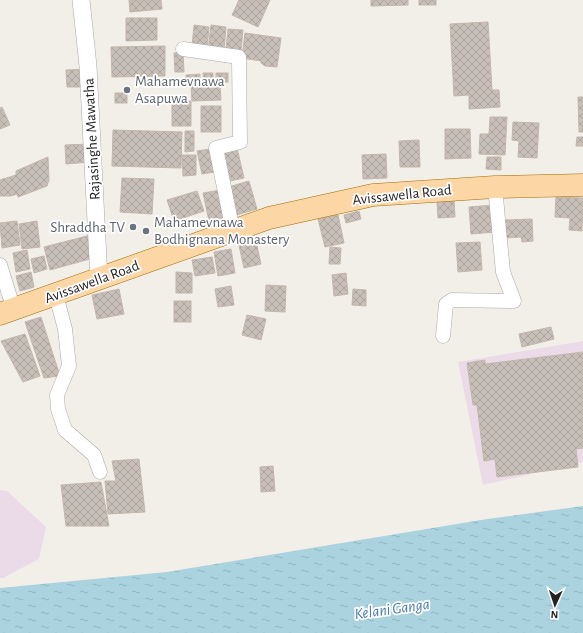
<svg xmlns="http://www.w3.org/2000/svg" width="583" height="633" viewBox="0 0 583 633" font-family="'Alegreya Sans',sans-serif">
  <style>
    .industrial { fill: #ebdbe8 }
    .water { fill: url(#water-ripples) }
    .building { fill: url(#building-cross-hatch); stroke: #c4b6ab }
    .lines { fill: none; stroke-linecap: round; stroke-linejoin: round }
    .minor-casing { stroke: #a9a9a9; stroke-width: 15 }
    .tertiary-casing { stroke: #a9a9a9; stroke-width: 18 }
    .primary-casing { stroke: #a06b00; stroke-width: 23 }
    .minor { stroke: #fff; stroke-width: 14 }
    .tertiary { stroke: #fff; stroke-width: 17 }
    .primary { stroke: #fcd6a4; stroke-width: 22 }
    .worship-dot { fill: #6b7280; stroke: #fff; stroke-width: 1.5 }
    .labels { text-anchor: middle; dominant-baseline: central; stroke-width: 3.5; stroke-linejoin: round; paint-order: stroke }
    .worship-label { font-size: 15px; fill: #5b616d; stroke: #fff; text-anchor: start }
    .street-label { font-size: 15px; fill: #222; stroke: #fff }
    .water-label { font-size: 16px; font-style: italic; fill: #4a7aab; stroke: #fff }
  </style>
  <defs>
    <pattern id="water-ripples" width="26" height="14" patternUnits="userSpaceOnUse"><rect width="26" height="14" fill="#aad3df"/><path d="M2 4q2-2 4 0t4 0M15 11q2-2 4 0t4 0" fill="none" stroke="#92b5bf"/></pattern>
    <pattern id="building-cross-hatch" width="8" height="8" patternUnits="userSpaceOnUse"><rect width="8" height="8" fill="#c7bfb8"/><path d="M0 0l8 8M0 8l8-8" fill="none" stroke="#aba49e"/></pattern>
  </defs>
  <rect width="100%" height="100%" fill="#f2efe9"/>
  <g class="industrial">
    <polygon points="583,341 583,462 483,485 458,362"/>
    <polygon points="0,490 7,491 46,527 39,559 3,578 0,578"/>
  </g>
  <polygon class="water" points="583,506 583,633 0,633 0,588 167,572 487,519"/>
  <g class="building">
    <polygon points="129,0 161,0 162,9 130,12"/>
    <polygon points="239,0 270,0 258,27 232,15"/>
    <polygon points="371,0 408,0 408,5 371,6"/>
    <rect x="419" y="0" width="17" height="5"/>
    <polygon points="126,18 157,18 157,40 126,41"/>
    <polygon points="488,22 492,90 499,90 500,107 469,109 469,95 454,96 450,24"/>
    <polygon points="194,25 209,27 207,48 192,47"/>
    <polygon points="211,25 226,27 224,51 208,50"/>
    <polygon points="228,29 243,30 241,51 226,50"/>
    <polygon points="245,33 281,38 277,67 265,66 261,63 261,61 242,58"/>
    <polygon points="165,46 165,76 112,77 111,47"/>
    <polygon points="183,52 184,72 175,72 174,53"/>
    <polygon points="87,69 87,87 67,87 66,70"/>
    <polygon points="203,73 213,73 213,82 204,82"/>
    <rect x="216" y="73" width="12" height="9"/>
    <polygon points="200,74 200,82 186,82 186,75"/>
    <polygon points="191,85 220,85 221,100 192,101"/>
    <rect x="115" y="93" width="12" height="10"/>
    <polygon points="578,97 583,97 583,132 579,132"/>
    <polygon points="191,101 191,126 172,126 172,102"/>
    <rect x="201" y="106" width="20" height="26"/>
    <polygon points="2,107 10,125 0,129 0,108"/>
    <polygon points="490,117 507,117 505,155 479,154 480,134 489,134"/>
    <polygon points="513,122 539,123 537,158 518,157 519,141 512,140"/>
    <polygon points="445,129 470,129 471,158 445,159"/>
    <polygon points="113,130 182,132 181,168 112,166"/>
    <polygon points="185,131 194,131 194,151 185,152"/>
    <polygon points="577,137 583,137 583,146 576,146"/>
    <polygon points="419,140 420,167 400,167 399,141"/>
    <polygon points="89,144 90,162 66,164 65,145"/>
    <polygon points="237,148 244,178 225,182 218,153"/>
    <polygon points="210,149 215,172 202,174 197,151"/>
    <polygon points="386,154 387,178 363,179 362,155"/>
    <polygon points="182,155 196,155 196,175 183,176"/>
    <polygon points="48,157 49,180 47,186 18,197 17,194 11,196 0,196 0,180 16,175 16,171"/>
    <polygon points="487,157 501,157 501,170 486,169"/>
    <polygon points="122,178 154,179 152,214 120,212"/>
    <polygon points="249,181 257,209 233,216 225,188"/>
    <polygon points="221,190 226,218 209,221 203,193"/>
    <polygon points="197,191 204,211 174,221 167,200"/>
    <polygon points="556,197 583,198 582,231 569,230 570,218 555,217"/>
    <polygon points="454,200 455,217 438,218 437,201"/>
    <polygon points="494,205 496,232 471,234 469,207"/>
    <polygon points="359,211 361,219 346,223 344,215"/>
    <polygon points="338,215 344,243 325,247 318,219"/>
    <polygon points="532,219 533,241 522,242 521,237 506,238 505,220"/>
    <polygon points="17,221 20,245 2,248 0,223"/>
    <polygon points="37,221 40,247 22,249 19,224"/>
    <polygon points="91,235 97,257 50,270 44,247"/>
    <polygon points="255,237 261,264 244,268 238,241"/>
    <polygon points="480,242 482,270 458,272 456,243"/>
    <polygon points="330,247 341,248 340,264 329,264"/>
    <polygon points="231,249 235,273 218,276 214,252"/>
    <polygon points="27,250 30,269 16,272 13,253"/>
    <polygon points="44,256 47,269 34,273 31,259"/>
    <polygon points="212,257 215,273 195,276 192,260"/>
    <polygon points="31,272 34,287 20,291 16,276"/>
    <polygon points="176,272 192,273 192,293 176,293"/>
    <polygon points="346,273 348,294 334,296 332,275"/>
    <polygon points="266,285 286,286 285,312 265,311"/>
    <polygon points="231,286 234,305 218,307 215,289"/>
    <polygon points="119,289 124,314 97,319 92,295"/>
    <polygon points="353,289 366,290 366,306 352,305"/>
    <rect x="174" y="301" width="17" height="21"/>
    <polygon points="247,315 266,319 261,340 242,335"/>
    <polygon points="41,317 60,376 44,378 25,322"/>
    <polygon points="551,327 554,339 522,347 519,334"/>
    <polygon points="25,334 40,376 23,382 1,341"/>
    <polygon points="583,352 583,448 576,449 578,467 497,477 495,459 484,461 477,405 473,405 467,363 485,360 485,364"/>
    <polygon points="139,459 145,512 108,514 105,481 116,481 112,461"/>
    <polygon points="273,466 275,491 261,492 260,467"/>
    <polygon points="101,482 109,526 66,526 61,485"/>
  </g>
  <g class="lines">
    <defs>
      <g id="minor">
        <polyline points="183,49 239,57 240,142 216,148 233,231"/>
        <polyline points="0,265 14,310"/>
        <polyline points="56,295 65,329 69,366 57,395 58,409 65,430 94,455 100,472"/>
        <polyline points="443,336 446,304 452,300 514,301 503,272 495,187"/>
      </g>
      <polyline id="tertiary" points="81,0 88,66 99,279"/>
      <polyline id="primary" points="0,314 269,218 373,195 495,187 583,185"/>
    </defs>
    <use href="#minor" class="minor-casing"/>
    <use href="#tertiary" class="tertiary-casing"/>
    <use href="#primary" class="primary-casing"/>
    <use href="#minor" class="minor"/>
    <use href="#tertiary" class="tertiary"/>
    <use href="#primary" class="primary"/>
  </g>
  <g class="worship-dot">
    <circle cx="127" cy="90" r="4"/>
    <circle cx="133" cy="227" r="4"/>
    <circle cx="146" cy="231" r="4"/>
  </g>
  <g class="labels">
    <g class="worship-label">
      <text x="135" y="81">Mahamevnawa<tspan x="135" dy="17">Asapuwa</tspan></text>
      <text x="154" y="222">Mahamevnawa<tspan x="154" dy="17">Bodhignana Monastery</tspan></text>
      <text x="125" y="227" text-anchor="end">Shraddha TV</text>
    </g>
    <g class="street-label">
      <text transform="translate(92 139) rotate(-93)">Rajasinghe Mawatha</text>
      <text transform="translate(402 195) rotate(-6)">Avissawella Road</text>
      <text transform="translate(92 282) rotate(-20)">Avissawella Road</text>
    </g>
    <g class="water-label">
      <text transform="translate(392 609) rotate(-8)">Kelani Ganga</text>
    </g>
  </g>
  <g transform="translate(555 605) rotate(183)" stroke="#ffffff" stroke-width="3" paint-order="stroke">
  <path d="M0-3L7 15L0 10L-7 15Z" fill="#222222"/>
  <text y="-6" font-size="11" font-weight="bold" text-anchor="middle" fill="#222222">N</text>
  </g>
</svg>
